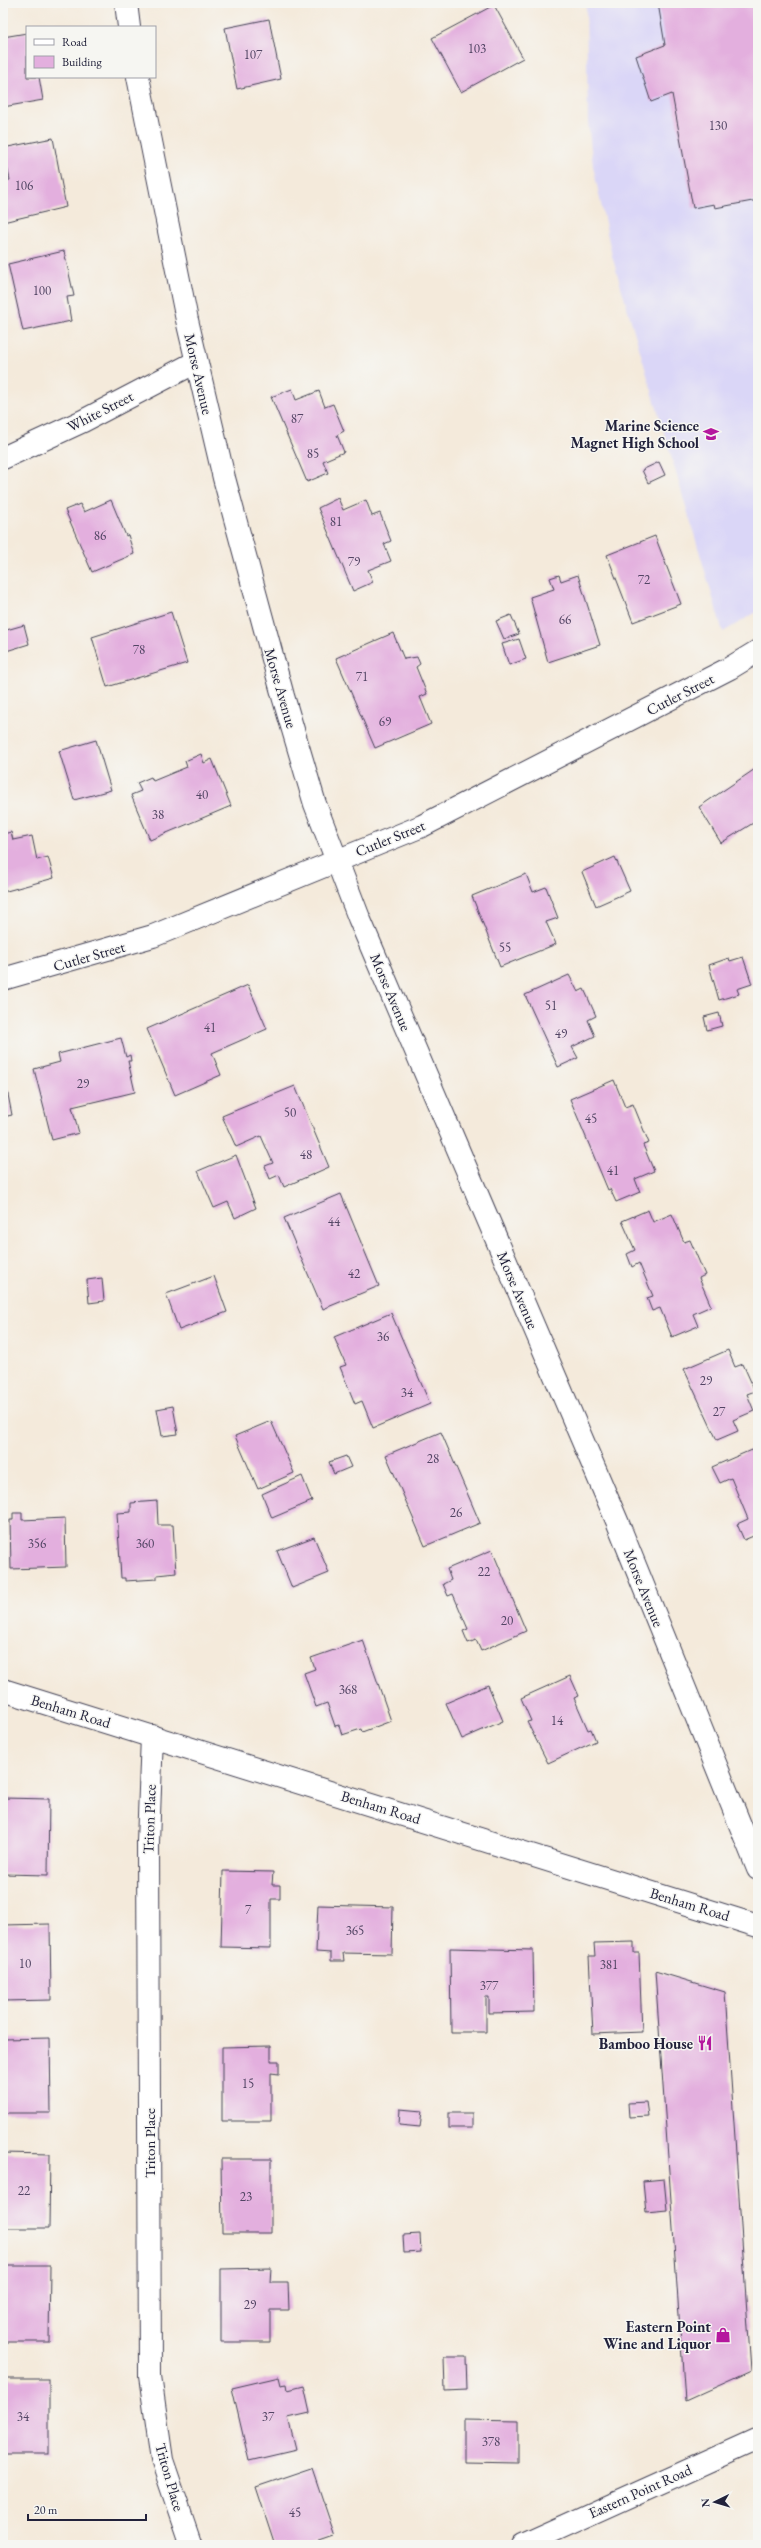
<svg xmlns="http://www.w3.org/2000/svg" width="761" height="2548" viewBox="0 0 761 2548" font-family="'EB Garamond',serif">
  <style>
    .built { fill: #dad6f7 }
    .building { fill: #e3afde }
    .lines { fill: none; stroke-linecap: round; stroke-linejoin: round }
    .minor-casing { stroke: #424053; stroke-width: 24 }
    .major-casing { stroke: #424053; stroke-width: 24 }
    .minor { stroke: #fff; stroke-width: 22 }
    .major { stroke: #fff; stroke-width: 22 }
    .labels { text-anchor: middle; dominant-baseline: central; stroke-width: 3; stroke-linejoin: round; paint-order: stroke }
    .number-label { font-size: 13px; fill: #524564 }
    .street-label { font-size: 15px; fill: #22223b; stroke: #f6f6f2 }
    .poi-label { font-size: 15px; font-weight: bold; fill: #22223b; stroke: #f6f6f2; text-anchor: end }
  </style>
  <rect width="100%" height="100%" fill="#f6f6f2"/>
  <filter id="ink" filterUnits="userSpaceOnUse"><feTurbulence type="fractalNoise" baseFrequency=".025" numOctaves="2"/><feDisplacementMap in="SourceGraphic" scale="8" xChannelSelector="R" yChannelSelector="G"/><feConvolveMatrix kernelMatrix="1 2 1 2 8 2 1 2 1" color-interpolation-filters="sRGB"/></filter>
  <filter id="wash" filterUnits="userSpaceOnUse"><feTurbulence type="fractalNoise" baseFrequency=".012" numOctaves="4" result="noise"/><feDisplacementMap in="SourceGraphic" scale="16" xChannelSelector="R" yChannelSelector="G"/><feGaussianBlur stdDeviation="0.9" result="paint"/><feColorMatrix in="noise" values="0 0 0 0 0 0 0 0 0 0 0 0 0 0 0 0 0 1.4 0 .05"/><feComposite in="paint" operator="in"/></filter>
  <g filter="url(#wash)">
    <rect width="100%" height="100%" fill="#f4eadb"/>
    <polygon class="built" points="586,3 758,3 758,611 723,632 612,256 593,166 588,122"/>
    <g id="blocks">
      <g class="building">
        <polygon points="658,3 758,3 758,200 715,208 714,204 693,208 672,94 651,102 636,56 665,45"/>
        <polygon points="494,5 523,58 461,92 432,38"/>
        <polygon points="269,19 281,79 237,89 225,28"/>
        <polygon points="27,33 27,77 39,77 43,100 3,107 3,37"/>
        <polygon points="53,138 66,207 3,222 3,181 10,180 3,148"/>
        <polygon points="64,251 74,296 67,297 71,321 23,331 8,264"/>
        <polygon points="292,389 296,400 319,391 325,407 333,404 344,431 337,435 344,452 323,461 328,473 307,482 271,397"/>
        <polygon points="659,462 665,475 648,483 642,470"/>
        <polygon points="338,498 343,510 366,500 372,516 380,513 391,541 384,544 391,561 368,570 373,582 353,591 318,508"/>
        <polygon points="111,500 126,536 128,535 134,554 92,572 65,510 80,504 84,512"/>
        <polygon points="655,536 681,604 633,622 607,555"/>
        <polygon points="559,575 561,581 578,575 600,645 548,662 530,597 554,589 550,578"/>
        <polygon points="171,612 187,663 107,687 92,637"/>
        <polygon points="511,615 519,634 504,639 496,621"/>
        <polygon points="24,625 29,644 3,652 3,631"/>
        <polygon points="393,633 404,659 417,657 420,664 416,667 427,694 420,697 431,724 375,748 336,658"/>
        <polygon points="519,639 526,659 509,665 502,644"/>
        <polygon points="96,740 111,790 74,800 59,751"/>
        <polygon points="201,754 204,763 212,759 231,806 150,840 131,795 141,791 137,783 151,777 153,781 187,767 185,761"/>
        <polygon points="758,767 758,820 721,843 699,807"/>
        <polygon points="11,832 13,840 32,836 37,860 48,857 54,878 3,892 3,834"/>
        <polygon points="615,857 630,891 596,906 582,872"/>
        <polygon points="526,874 533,892 546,887 558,918 546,922 556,944 500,967 472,896"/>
        <polygon points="743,957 752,984 737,989 739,994 719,1000 709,965 729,958 730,961"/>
        <polygon points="569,975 578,992 584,989 596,1016 588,1020 595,1036 572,1047 578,1058 558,1067 525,995"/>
        <polygon points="248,985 267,1029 212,1053 221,1075 175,1095 147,1029"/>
        <polygon points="719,1013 722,1026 707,1030 704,1017"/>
        <polygon points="121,1038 126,1057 130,1055 131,1061 128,1061 135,1092 72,1107 79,1133 52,1140 34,1069 60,1062 58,1054"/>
        <polygon points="3,1069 12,1115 3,1117"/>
        <polygon points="614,1080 625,1107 633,1104 649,1143 643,1145 654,1171 635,1179 640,1192 616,1202 610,1189 608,1190 570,1099"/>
        <polygon points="295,1086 329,1167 284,1187 279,1175 270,1179 265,1166 273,1163 261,1136 236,1147 222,1116"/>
        <polygon points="236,1155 256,1208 235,1218 228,1202 214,1208 198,1171"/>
        <polygon points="341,1194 379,1286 323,1309 284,1218"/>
        <polygon points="648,1210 653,1222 672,1214 684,1242 690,1240 705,1275 699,1278 711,1306 693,1314 698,1326 672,1337 660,1308 652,1311 647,1298 653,1296 639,1263 632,1267 627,1254 635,1250 622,1221"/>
        <polygon points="214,1276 227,1312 179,1330 166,1294"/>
        <polygon points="102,1278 104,1301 89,1303 87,1280"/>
        <polygon points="391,1313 430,1404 373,1428 362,1401 355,1404 340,1367 346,1365 334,1337"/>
        <polygon points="728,1350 735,1367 743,1364 755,1391 747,1394 754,1411 733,1420 738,1431 717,1440 684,1369"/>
        <polygon points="173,1406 178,1434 162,1436 157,1409"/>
        <polygon points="271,1421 294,1473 258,1489 235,1436"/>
        <polygon points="441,1432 480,1523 425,1546 386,1455"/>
        <polygon points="758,1447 758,1534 744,1540 737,1524 748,1519 731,1478 720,1483 712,1467"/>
        <polygon points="346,1456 351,1467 334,1474 329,1462"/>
        <polygon points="302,1476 312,1501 272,1518 262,1494"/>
        <polygon points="157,1501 158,1525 173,1525 176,1573 157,1575 157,1579 125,1581 125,1578 121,1578 117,1513 131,1512 131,1503"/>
        <polygon points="13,1513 22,1513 22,1520 65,1518 66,1567 11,1569 10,1520 13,1520"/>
        <polygon points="314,1537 329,1573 292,1588 277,1551"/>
        <polygon points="492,1550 526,1631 481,1651 476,1640 468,1643 463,1631 468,1629 453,1594 448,1596 443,1584 451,1580 447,1569"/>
        <polygon points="363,1640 391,1721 362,1732 361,1729 342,1735 339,1725 335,1726 327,1703 316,1707 304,1673 315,1669 311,1658"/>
        <polygon points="570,1676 579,1696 574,1698 588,1730 591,1729 596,1741 548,1763 527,1722 531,1721 521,1698"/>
        <polygon points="488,1685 503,1721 462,1739 446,1703"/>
        <polygon points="3,1798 49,1799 48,1875 3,1874"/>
        <polygon points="223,1871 273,1872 272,1885 280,1885 280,1899 271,1899 271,1948 221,1947"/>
        <polygon points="318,1905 393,1907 392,1954 343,1953 344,1961 331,1961 331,1953 316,1952"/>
        <polygon points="50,1924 51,2000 3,2001 3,1925"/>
        <polygon points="634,1942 634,1953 639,1953 642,2032 593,2034 589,1956 595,1956 594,1943"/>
        <polygon points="450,1948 533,1950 534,2012 489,2013 489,1997 486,1997 486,2032 451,2032"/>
        <polygon points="655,1971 725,1992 751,2371 685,2401"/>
        <polygon points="50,2038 51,2113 3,2113 3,2039"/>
        <polygon points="271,2046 271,2061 279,2061 279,2074 271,2073 271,2121 222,2121 222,2047"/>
        <polygon points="646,2102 648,2116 629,2117 628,2103"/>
        <polygon points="400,2109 422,2111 420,2127 399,2125"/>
        <rect x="449" y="2113" width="23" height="15"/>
        <polygon points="3,2153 50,2154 49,2228 3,2228"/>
        <polygon points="221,2159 271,2159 271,2233 222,2233"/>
        <polygon points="664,2179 667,2210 646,2212 643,2181"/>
        <polygon points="420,2234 421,2252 404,2253 403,2235"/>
        <polygon points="3,2266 50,2266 49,2342 3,2342"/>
        <polygon points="271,2268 270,2282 288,2282 289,2310 270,2310 270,2342 221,2342 221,2269"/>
        <polygon points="444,2357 466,2357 467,2390 445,2391"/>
        <polygon points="279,2377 281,2385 287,2384 288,2390 304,2386 310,2413 288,2418 296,2450 249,2461 232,2388"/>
        <rect x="3" y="2379" width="46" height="75"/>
        <polygon points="464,2420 518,2421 518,2463 464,2462"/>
        <polygon points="312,2468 335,2536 309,2545 275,2545 256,2487"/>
      </g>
    </g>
  </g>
  <g filter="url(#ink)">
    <use href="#blocks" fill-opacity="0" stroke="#424053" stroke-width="1"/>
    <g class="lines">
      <defs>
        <g id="minor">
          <polyline points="126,3 129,27"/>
          <polyline points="138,77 187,320 224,478 283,696 315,804 359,918 617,1521 758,1869"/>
          <polyline points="3,458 83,421 196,362"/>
          <polyline points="3,979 153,936 422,826 730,668 758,651"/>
          <polyline points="3,1690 758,1926"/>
          <polyline points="152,1736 148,1842 150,2376 162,2460 191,2545"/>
        </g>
        <polyline id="major" points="523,2545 758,2439"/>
      </defs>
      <use href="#minor" class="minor-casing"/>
      <use href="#major" class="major-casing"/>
      <use href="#minor" class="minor"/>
      <use href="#major" class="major"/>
    </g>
  </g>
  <defs>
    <symbol id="school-bare" viewBox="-9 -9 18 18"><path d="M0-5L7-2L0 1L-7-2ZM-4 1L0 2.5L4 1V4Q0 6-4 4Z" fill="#b5179e" stroke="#f6f6f2" stroke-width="2.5" paint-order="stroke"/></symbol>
    <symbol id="restaurant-bare" viewBox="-9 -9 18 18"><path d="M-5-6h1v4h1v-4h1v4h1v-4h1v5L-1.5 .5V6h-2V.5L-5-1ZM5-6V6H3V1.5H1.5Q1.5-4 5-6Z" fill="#b5179e" stroke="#f6f6f2" stroke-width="2.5" paint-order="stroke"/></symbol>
    <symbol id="shop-bare" viewBox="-9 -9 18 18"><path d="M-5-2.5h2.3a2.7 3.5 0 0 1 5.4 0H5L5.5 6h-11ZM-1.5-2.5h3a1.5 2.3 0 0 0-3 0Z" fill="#b5179e" stroke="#f6f6f2" stroke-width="2.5" paint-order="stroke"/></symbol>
  </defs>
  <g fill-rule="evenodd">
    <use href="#school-bare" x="700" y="423" width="22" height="22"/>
    <use href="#restaurant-bare" x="694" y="2032" width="22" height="22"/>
    <use href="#shop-bare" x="712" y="2324" width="22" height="22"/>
  </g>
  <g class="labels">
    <g class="number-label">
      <text x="477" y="48">103</text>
      <text x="253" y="54">107</text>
      <text x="718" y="125">130</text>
      <text x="24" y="185">106</text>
      <text x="42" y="290">100</text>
      <text x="297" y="418">87</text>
      <text x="313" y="453">85</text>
      <text x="336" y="521">81</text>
      <text x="100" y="535">86</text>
      <text x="354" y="561">79</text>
      <text x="644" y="579">72</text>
      <text x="565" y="619">66</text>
      <text x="139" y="649">78</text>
      <text x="362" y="676">71</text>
      <text x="385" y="721">69</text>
      <text x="202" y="794">40</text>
      <text x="158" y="814">38</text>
      <text x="505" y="947">55</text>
      <text x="551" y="1005">51</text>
      <text x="210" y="1027">41</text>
      <text x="561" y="1033">49</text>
      <text x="83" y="1083">29</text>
      <text x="290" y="1112">50</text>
      <text x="591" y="1118">45</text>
      <text x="306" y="1154">48</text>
      <text x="613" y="1170">41</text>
      <text x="334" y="1221">44</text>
      <text x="354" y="1273">42</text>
      <text x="383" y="1336">36</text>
      <text x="706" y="1380">29</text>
      <text x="407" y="1392">34</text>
      <text x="719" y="1411">27</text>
      <text x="433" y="1458">28</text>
      <text x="456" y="1512">26</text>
      <text x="37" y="1543">356</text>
      <text x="145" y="1543">360</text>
      <text x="484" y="1571">22</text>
      <text x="507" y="1620">20</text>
      <text x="348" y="1689">368</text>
      <text x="557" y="1720">14</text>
      <text x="248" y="1909">7</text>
      <text x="355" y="1930">365</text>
      <text x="25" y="1963">10</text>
      <text x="609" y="1964">381</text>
      <text x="489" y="1985">377</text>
      <text x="248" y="2083">15</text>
      <text x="24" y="2190">22</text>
      <text x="246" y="2196">23</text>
      <text x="250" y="2304">29</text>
      <text x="23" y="2416">34</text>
      <text x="268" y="2416">37</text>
      <text x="491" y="2441">378</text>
      <text x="295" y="2512">45</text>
    </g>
    <g class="street-label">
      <text transform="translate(199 374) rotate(77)">Morse Avenue</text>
      <text transform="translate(100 411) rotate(-27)">White Street</text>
      <text transform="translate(281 688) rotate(74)">Morse Avenue</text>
      <text transform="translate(680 694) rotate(-27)">Cutler Street</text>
      <text transform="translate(390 838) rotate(-22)">Cutler Street</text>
      <text transform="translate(89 956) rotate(-16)">Cutler Street</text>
      <text transform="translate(391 992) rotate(67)">Morse Avenue</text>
      <text transform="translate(518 1290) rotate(67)">Morse Avenue</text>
      <text transform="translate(644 1588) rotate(68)">Morse Avenue</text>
      <text transform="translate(71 1711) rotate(17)">Benham Road</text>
      <text transform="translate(381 1807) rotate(17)">Benham Road</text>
      <text transform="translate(149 1819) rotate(-88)">Triton Place</text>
      <text transform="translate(690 1904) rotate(17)">Benham Road</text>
      <text transform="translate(149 2143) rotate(-90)">Triton Place</text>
      <text transform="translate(170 2477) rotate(74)">Triton Place</text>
      <text transform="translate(640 2491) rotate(-24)">Eastern Point Road</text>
    </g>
    <g class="poi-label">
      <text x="699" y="425">Marine Science<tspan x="699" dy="17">Magnet High School</tspan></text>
      <text x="693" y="2043">Bamboo House</text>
      <text x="711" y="2326">Eastern Point<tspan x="711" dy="17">Wine and Liquor</tspan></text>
    </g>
  </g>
  <rect width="761" height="2548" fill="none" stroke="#f6f6f2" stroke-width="16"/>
  <rect x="26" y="26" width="130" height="52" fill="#f6f6f2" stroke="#a1a1a9"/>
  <rect x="34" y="39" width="20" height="6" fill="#ffffff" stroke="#a1a1a9"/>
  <text x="62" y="46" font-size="12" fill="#22223b">Road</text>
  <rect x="34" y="56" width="20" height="12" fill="#e3afde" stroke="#a1a1a9"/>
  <text x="62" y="66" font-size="12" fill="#22223b">Building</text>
  <g transform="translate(715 2502) rotate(265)" stroke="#f6f6f2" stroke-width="3" paint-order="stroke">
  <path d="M0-3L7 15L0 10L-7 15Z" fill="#22223b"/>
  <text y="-6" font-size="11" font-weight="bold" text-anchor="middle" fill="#22223b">N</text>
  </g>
  <path d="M28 2514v6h118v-6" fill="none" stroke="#22223b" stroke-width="2"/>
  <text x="34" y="2514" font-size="12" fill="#22223b" stroke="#f6f6f2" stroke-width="3" paint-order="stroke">20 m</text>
</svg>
